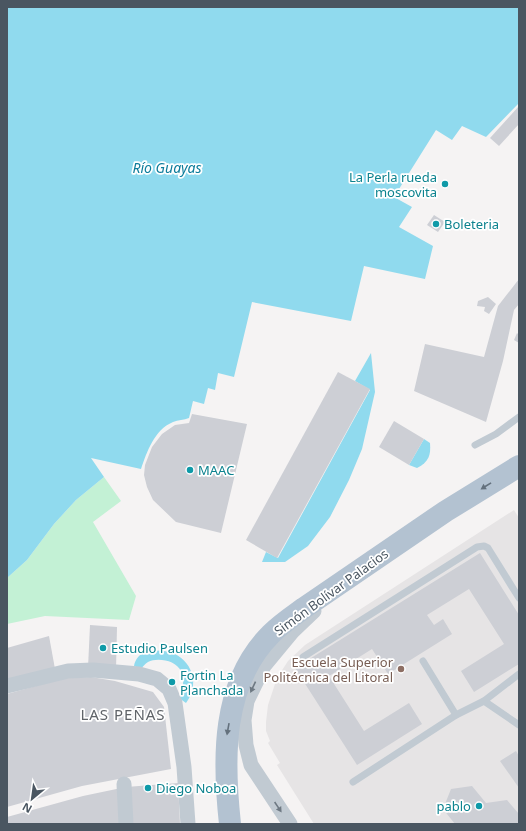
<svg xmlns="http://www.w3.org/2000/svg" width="526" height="831" viewBox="0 0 526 831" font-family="'Noto Sans',sans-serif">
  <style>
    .education { fill: #e6e4e5 }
    .green { fill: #c3f1d5 }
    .water { fill: #90daee }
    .building { fill: #cdcfd5 }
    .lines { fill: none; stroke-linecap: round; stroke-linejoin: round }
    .lane { stroke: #c1cad2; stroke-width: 7 }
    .street { stroke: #c1cad2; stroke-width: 15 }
    .primary { stroke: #b3c2d1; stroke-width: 22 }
    .oneway { fill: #64717d }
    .oneway2 { fill: #6e7983 }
    .culture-dot { fill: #0f9aa8; stroke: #fff; stroke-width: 1.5 }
    .education-dot { fill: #8d6e63; stroke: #fff; stroke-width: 1.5 }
    .labels { text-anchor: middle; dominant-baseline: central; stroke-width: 3.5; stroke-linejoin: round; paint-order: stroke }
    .culture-label { font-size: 13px; fill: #0d838f; stroke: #fff; text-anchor: start }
    .street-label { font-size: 13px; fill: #4a5661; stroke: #fff }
    .education-label { font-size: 13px; fill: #785e54; stroke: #fff; text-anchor: end }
    .water-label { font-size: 14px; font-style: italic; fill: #0c7c9b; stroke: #fff }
    .quarter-label { font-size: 15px; letter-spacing: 1px; fill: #5f6368; stroke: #fff }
  </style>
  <rect width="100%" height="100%" fill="#f5f3f3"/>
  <polygon class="education" points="514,510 519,518 519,824 314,824 277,765 280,763 268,743 270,741 266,731 266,722 268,705 277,678 288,661 305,645"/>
  <polygon class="green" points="104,477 121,501 93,522 136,596 129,620 45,616 7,624 7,578 27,560 54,524 76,500"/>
  <g class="water">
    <path d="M7 7H519V103L486 137 462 126 452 140 436 130 394 197 412 207 399 227 433 246 425 279 364 266 351 321 252 302 234 377 218 373 215 390 208 388 204 404 193 401 189 418C184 420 178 420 173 422 154 430 147 452 141 469L91 458 104 477 76 500 54 524 27 560 7 578Z"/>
    <polygon points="371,353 375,392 362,449 349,480 330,517 308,546 285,562 262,562 266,552 278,558 370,390 355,381"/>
    <path d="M424 439 430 443C431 455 429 462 417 468L409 465Z"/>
    <path d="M146 651C155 650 166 650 175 654 194 664 199 686 186 703L179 698C183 689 185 680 181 671 176 660 157 657 148 662 145 664 143 666 141 669L134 666C135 659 140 654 146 651Z"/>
  </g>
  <g class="building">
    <polygon points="519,106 519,124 499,146 490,138"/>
    <polygon points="434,215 445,222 438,232 427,225"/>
    <polygon points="519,279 519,304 514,310 503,361 486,422 414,391 425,344 484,357 498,306"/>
    <polygon points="488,297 496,304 489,314 484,311 485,307 477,306 478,301"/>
    <polygon points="517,333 519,335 519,343 514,340"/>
    <polygon points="338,372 370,389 277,558 246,540"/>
    <polygon points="192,414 247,424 221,533 176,522 153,500 147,487 144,475 145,465 152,447 162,434 175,425 189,423"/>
    <polygon points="394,421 424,439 409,465 379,447"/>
    <polygon points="480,553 519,615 519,664 474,692 461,671 504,644 469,589 427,615 434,625 443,619 452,634 388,674 372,649 329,676 364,731 409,703 422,724 357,765 295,668"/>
    <polygon points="90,625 117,627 116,670 88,668"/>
    <polygon points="49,636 55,669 7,683 7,648"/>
    <polygon points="91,677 115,681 153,692 164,707 171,769 82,786 7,807 7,694 65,678"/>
    <polygon points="516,751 519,756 519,788 500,761"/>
    <polygon points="178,783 180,824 7,824 7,817 83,796 126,787"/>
    <polygon points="472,786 486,803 507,800 519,814 518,824 479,824 478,823 455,824 443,809 451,789"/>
  </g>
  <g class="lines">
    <g class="lane">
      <polyline points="475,445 496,434 519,417"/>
      <polyline points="303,657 477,547 484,546 488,548 519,598"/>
      <polyline points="423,661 456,715"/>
      <polyline points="484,701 519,674"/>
      <polyline points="353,782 456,715 484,701 519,725"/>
    </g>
    <g class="street">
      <polyline points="7,686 68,671 93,670 139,674 157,679 169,689 175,703 184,767 188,824"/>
      <polyline points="124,784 126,824"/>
      <polyline points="290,824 251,765 246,745 244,720 247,701 264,666 293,631 314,611"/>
    </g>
    <path class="primary" d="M230 824C223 760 221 684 271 634 281 624 293 616 304 608L446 511 519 466"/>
  </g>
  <defs><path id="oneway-solid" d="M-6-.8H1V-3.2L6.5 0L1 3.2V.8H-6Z"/></defs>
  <g class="oneway">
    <use href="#oneway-solid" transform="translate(486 486) rotate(148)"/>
    <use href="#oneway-solid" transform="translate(228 729) rotate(100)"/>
  </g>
  <g class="oneway2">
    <use href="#oneway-solid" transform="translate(253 687) rotate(115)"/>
    <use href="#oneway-solid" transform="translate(278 807) rotate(56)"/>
  </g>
  <g class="culture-dot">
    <circle cx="445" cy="184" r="4"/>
    <circle cx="436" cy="224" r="4"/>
    <circle cx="190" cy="470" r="4"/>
    <circle cx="103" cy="648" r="4"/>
    <circle cx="172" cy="682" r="4"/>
    <circle cx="148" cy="788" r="4"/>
    <circle cx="479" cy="806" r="4"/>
  </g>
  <circle class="education-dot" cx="401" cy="669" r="4"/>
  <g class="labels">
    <g class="culture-label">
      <text x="437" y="177" text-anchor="end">La Perla rueda<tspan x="437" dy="15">moscovita</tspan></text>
      <text x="444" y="224">Boleteria</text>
      <text x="198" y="470">MAAC</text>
      <text x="111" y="648">Estudio Paulsen</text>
      <text x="180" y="675">Fortin La<tspan x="180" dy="15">Planchada</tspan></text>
      <text x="156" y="788">Diego Noboa</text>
      <text x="471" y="806" text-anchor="end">pablo</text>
    </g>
    <g class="street-label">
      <text transform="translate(331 592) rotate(-36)">Simón Bolívar Palacios</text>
    </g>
    <g class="education-label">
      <text x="393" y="662">Escuela Superior<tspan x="393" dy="15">Politécnica del Litoral</tspan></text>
    </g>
    <g class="water-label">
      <text x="167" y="167">Río Guayas</text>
    </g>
    <g class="quarter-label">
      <text x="123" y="714">LAS PEÑAS</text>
    </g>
  </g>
  <rect width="526" height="831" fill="none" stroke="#4a5661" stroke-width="16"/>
  <g transform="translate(32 799) rotate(209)" stroke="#ffffff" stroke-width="3" paint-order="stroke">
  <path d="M0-3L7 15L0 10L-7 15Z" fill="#4a5661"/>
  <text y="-6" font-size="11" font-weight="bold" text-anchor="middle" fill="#4a5661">N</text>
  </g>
</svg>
